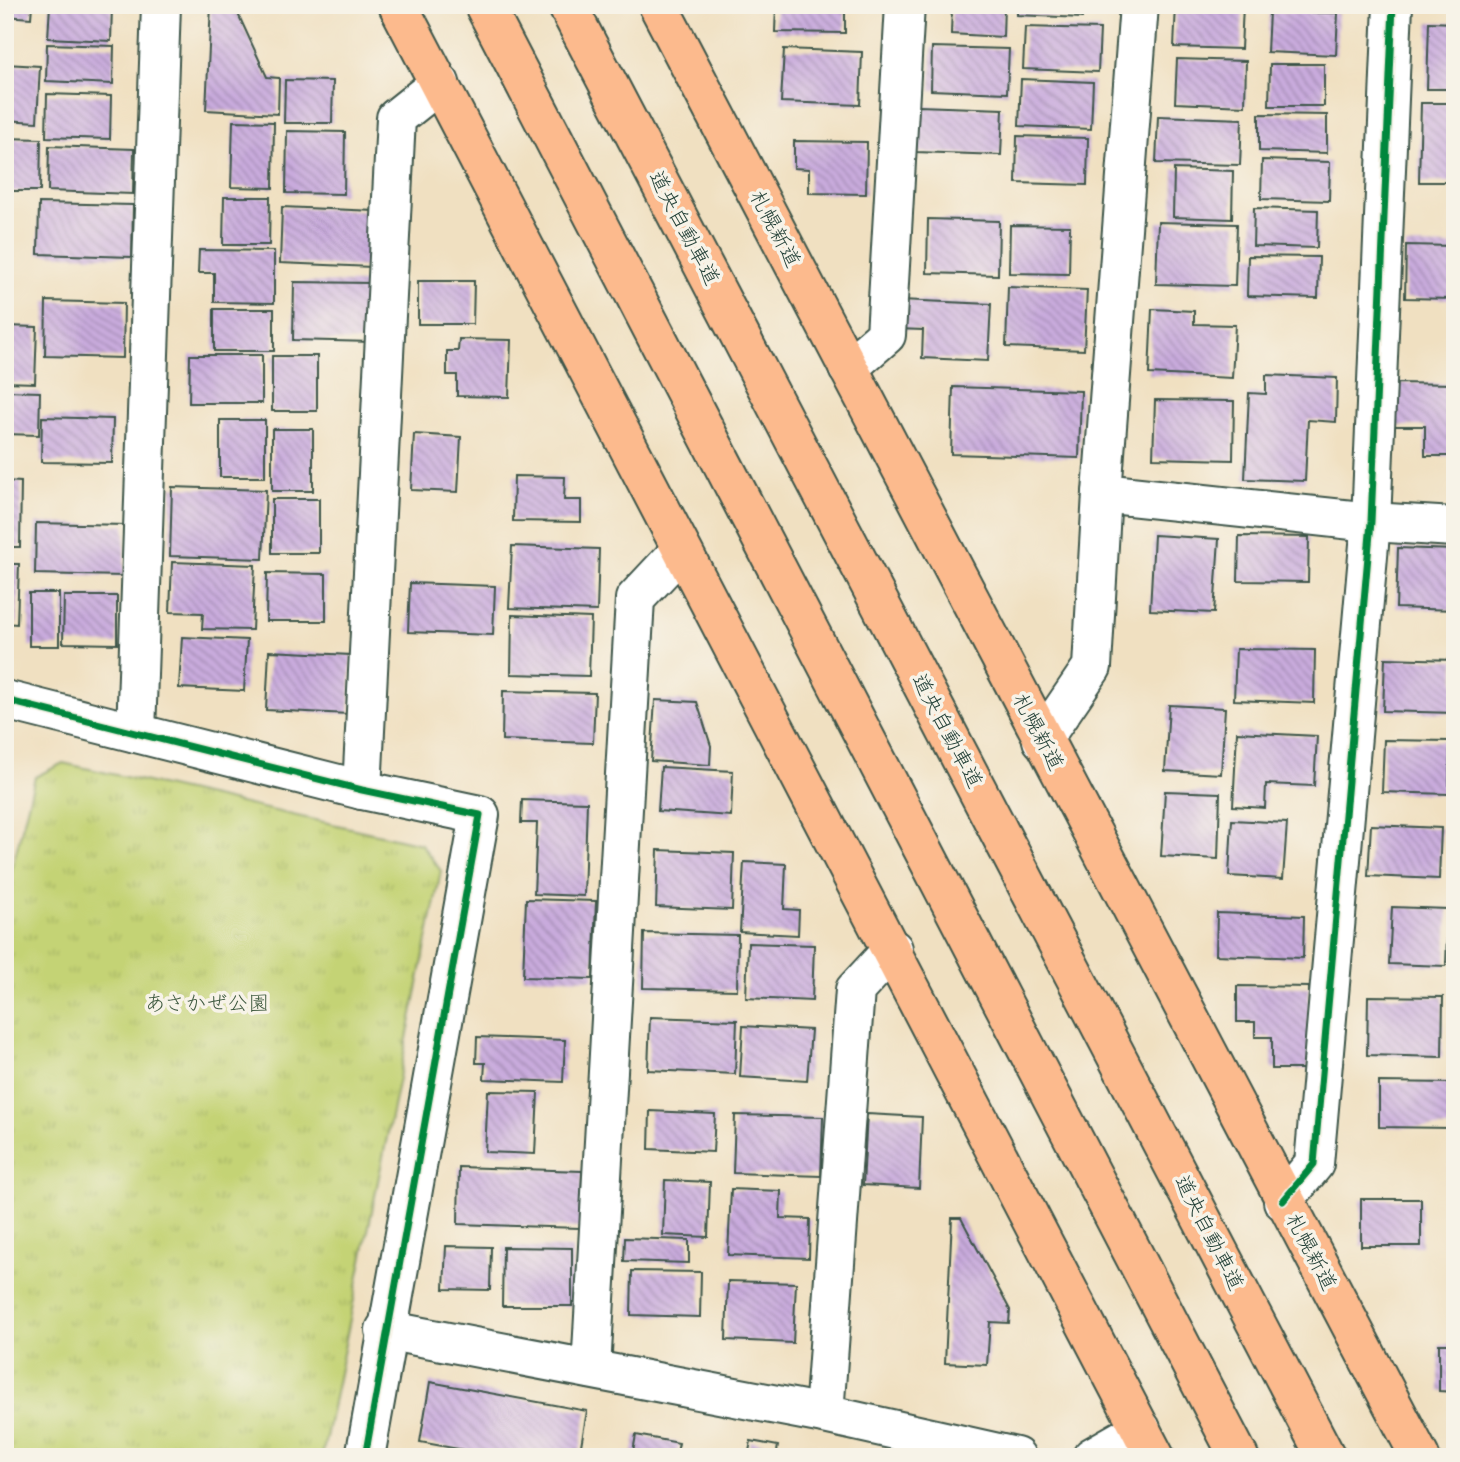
<svg xmlns="http://www.w3.org/2000/svg" width="1460" height="1462" viewBox="0 0 1460 1462" font-family="Pangolin,'Klee One',sans-serif">
  <style>
    .park { fill: url(#park-tufts); stroke: #728854; stroke-width: 2 }
    .building { fill: url(#building-back-hatch) }
    .lines { fill: none; stroke-linecap: round; stroke-linejoin: round }
    .minor-casing { stroke: #3e5549; stroke-width: 42 }
    .highway-casing { stroke: #3e5549; stroke-width: 42 }
    .minor { stroke: #fff; stroke-width: 38 }
    .highway { stroke: #fcba8d; stroke-width: 38 }
    .cycleway-casing { stroke: #f7f3e8; stroke-width: 11 }
    .cycleway { stroke: #00873e; stroke-width: 7 }
    .labels { text-anchor: middle; dominant-baseline: central; stroke-width: 7; stroke-linejoin: round; paint-order: stroke }
    .street-label { font-size: 21px; fill: #1f3d34; stroke: #f7f3e8 }
    .park-label { font-size: 21px; fill: #405b41; stroke: #f7f3e8 }
  </style>
  <defs>
    <pattern id="park-tufts" width="24" height="20" patternUnits="userSpaceOnUse" patternTransform="scale(1.75)"><rect width="24" height="20" fill="#c4d375"/><path d="M3 7l-1-3M5 7V3M7 7l1-3M15 17l-1-3M17 17v-4M19 17l1-3" fill="none" stroke="#a8b666"/></pattern>
    <pattern id="building-back-hatch" width="6" height="6" patternUnits="userSpaceOnUse" patternTransform="scale(1.75)"><rect width="6" height="6" fill="#c9abdd"/><path d="M-1 5l2 2M0 0l6 6M5-1l2 2" fill="none" stroke="#a38cb4"/></pattern>
  </defs>
  <rect width="100%" height="100%" fill="#f7f3e8"/>
  <filter id="ink" filterUnits="userSpaceOnUse"><feTurbulence type="fractalNoise" baseFrequency=".0143" numOctaves="2"/><feDisplacementMap in="SourceGraphic" scale="14" xChannelSelector="R" yChannelSelector="G"/><feConvolveMatrix kernelMatrix="1 2 1 2 8 2 1 2 1" color-interpolation-filters="sRGB"/></filter>
  <filter id="wash" filterUnits="userSpaceOnUse"><feTurbulence type="fractalNoise" baseFrequency=".00686" numOctaves="4" result="noise"/><feDisplacementMap in="SourceGraphic" scale="28" xChannelSelector="R" yChannelSelector="G"/><feGaussianBlur stdDeviation="1.57" result="paint"/><feColorMatrix in="noise" values="0 0 0 0 0 0 0 0 0 0 0 0 0 0 0 0 0 1.4 0 .05"/><feComposite in="paint" operator="in"/></filter>
  <g filter="url(#wash)">
    <rect width="100%" height="100%" fill="#f0e0c1"/>
    <polygon class="park" points="63,763 421,844 441,871 322,1457 5,1457 5,896 35,777"/>
    <g id="blocks">
      <g class="building">
        <polygon points="5,5 32,5 31,18 5,16"/>
        <polygon points="50,5 112,5 111,41 48,38"/>
        <polygon points="211,5 234,5 267,77 279,78 278,114 206,110"/>
        <polygon points="776,5 845,5 845,33 775,32"/>
        <polygon points="952,5 1004,5 1003,37 951,34"/>
        <polygon points="1017,5 1083,5 1082,18 1017,15"/>
        <polygon points="1176,5 1243,5 1241,49 1174,47"/>
        <polygon points="1269,12 1338,13 1336,55 1267,52"/>
        <polygon points="1429,22 1455,23 1455,89 1427,89"/>
        <polygon points="1025,27 1100,29 1098,72 1023,69"/>
        <polygon points="47,44 114,46 113,84 46,81"/>
        <polygon points="932,47 1009,49 1007,93 931,90"/>
        <polygon points="784,49 862,52 860,105 781,102"/>
        <polygon points="1177,59 1246,61 1245,106 1175,103"/>
        <polygon points="5,64 40,66 37,122 5,120"/>
        <polygon points="1270,64 1324,64 1324,106 1269,106"/>
        <polygon points="1021,79 1093,82 1091,129 1019,126"/>
        <polygon points="285,80 333,81 332,123 284,123"/>
        <polygon points="47,94 111,96 110,139 46,137"/>
        <polygon points="1421,103 1455,103 1455,182 1419,182"/>
        <polygon points="918,106 1003,109 1001,155 916,152"/>
        <polygon points="1259,114 1327,115 1327,153 1259,151"/>
        <polygon points="1158,116 1242,119 1240,165 1156,163"/>
        <polygon points="233,121 274,122 273,188 231,187"/>
        <polygon points="287,131 345,132 344,194 286,193"/>
        <polygon points="1017,136 1088,138 1087,185 1016,183"/>
        <polygon points="5,138 41,139 40,191 5,191"/>
        <polygon points="794,141 867,142 866,194 809,193 809,169 794,168"/>
        <polygon points="49,146 134,149 133,194 48,191"/>
        <polygon points="1262,160 1330,162 1329,201 1261,199"/>
        <polygon points="1174,169 1233,171 1232,219 1173,217"/>
        <polygon points="224,197 270,197 269,245 223,245"/>
        <polygon points="39,203 133,205 132,257 38,254"/>
        <rect x="5" y="206" width="3" height="52"/>
        <polygon points="282,207 375,211 372,267 280,263"/>
        <polygon points="1254,208 1318,210 1317,248 1253,246"/>
        <polygon points="928,219 999,221 998,275 927,273"/>
        <polygon points="1158,222 1237,224 1235,286 1156,284"/>
        <polygon points="1010,225 1070,226 1069,274 1009,273"/>
        <polygon points="1406,245 1455,246 1455,299 1405,298"/>
        <polygon points="199,250 274,251 274,303 214,302 214,273 198,273"/>
        <polygon points="1248,256 1319,257 1318,298 1247,296"/>
        <polygon points="418,281 474,281 473,324 418,324"/>
        <polygon points="294,282 373,283 372,342 293,340"/>
        <polygon points="1008,287 1087,290 1084,350 1006,347"/>
        <polygon points="900,300 991,304 988,361 922,358 923,330 898,329"/>
        <polygon points="46,301 124,303 123,358 45,356"/>
        <rect x="214" y="309" width="60" height="42"/>
        <polygon points="1152,309 1194,311 1194,324 1235,325 1232,378 1149,374"/>
        <polygon points="5,326 37,327 35,383 5,382"/>
        <polygon points="459,339 511,340 509,397 457,396 457,375 447,375 447,351 458,351"/>
        <polygon points="190,355 262,355 262,403 189,403"/>
        <rect x="272" y="356" width="45" height="55"/>
        <polygon points="1266,375 1337,378 1336,422 1308,420 1305,481 1245,479 1249,393 1266,394"/>
        <polygon points="1395,383 1455,384 1455,456 1425,456 1425,426 1395,426"/>
        <polygon points="953,387 1081,391 1079,458 951,454"/>
        <polygon points="5,391 40,392 39,435 5,434"/>
        <polygon points="1155,400 1234,401 1233,460 1153,458"/>
        <polygon points="42,417 113,419 112,463 41,462"/>
        <rect x="220" y="420" width="45" height="57"/>
        <rect x="272" y="429" width="41" height="62"/>
        <polygon points="414,434 461,437 458,492 411,490"/>
        <polygon points="514,476 565,477 564,500 581,500 581,522 513,521"/>
        <polygon points="5,481 21,482 20,547 5,547"/>
        <polygon points="172,487 266,490 263,559 170,556"/>
        <rect x="272" y="499" width="47" height="54"/>
        <polygon points="36,523 125,525 124,576 35,574"/>
        <polygon points="1154,535 1219,539 1214,613 1150,610"/>
        <polygon points="1239,536 1309,537 1308,582 1238,581"/>
        <polygon points="512,546 599,549 597,611 509,608"/>
        <polygon points="1398,548 1455,550 1455,610 1396,608"/>
        <polygon points="172,562 255,565 252,630 202,629 203,613 170,612"/>
        <polygon points="5,564 19,564 17,624 5,623"/>
        <polygon points="267,573 326,574 326,621 266,621"/>
        <polygon points="410,583 495,586 493,635 408,632"/>
        <rect x="29" y="593" width="30" height="53"/>
        <polygon points="64,596 117,596 117,644 63,643"/>
        <polygon points="512,615 591,618 589,676 511,674"/>
        <polygon points="182,637 247,640 244,691 179,688"/>
        <polygon points="1236,649 1315,650 1314,703 1234,700"/>
        <polygon points="269,651 351,655 349,714 266,710"/>
        <polygon points="1385,658 1455,660 1455,713 1383,711"/>
        <polygon points="503,691 595,693 593,743 502,740"/>
        <polygon points="655,700 697,702 711,746 710,765 651,761"/>
        <polygon points="1169,705 1225,708 1221,774 1165,771"/>
        <polygon points="1237,732 1317,736 1314,786 1266,784 1265,808 1233,806"/>
        <polygon points="1384,740 1450,741 1449,794 1382,792"/>
        <polygon points="661,767 733,771 731,816 658,811"/>
        <polygon points="1165,791 1220,793 1218,859 1161,856"/>
        <polygon points="522,800 587,802 584,896 534,894 537,823 521,823"/>
        <polygon points="1232,820 1287,823 1283,879 1229,876"/>
        <polygon points="1371,825 1441,828 1439,879 1368,876"/>
        <polygon points="658,850 734,853 732,910 656,907"/>
        <polygon points="744,862 786,864 784,909 799,910 798,935 740,932"/>
        <polygon points="526,899 596,901 593,979 523,977"/>
        <polygon points="1392,907 1448,909 1446,966 1389,964"/>
        <polygon points="1217,913 1304,916 1303,958 1216,955"/>
        <polygon points="644,933 738,935 737,990 643,988"/>
        <polygon points="748,943 814,945 812,1001 746,998"/>
        <polygon points="1237,986 1309,987 1308,1069 1272,1069 1272,1037 1255,1037 1255,1022 1237,1022"/>
        <polygon points="1368,996 1443,997 1442,1057 1367,1055"/>
        <polygon points="650,1017 737,1020 735,1074 648,1070"/>
        <polygon points="743,1026 811,1030 807,1081 740,1077"/>
        <polygon points="477,1037 565,1040 563,1082 484,1079 485,1063 476,1063"/>
        <polygon points="1379,1082 1452,1083 1451,1128 1379,1127"/>
        <polygon points="488,1091 538,1092 535,1154 485,1152"/>
        <polygon points="650,1111 715,1114 713,1152 649,1149"/>
        <polygon points="867,1114 922,1117 919,1188 863,1185"/>
        <polygon points="735,1115 823,1117 821,1176 733,1173"/>
        <polygon points="459,1167 582,1171 580,1228 458,1224"/>
        <polygon points="665,1180 710,1182 708,1237 663,1235"/>
        <polygon points="731,1189 781,1191 780,1218 810,1219 809,1258 728,1255"/>
        <rect x="1361" y="1199" width="60" height="47"/>
        <polygon points="952,1218 961,1218 1010,1310 1009,1323 990,1322 987,1365 945,1363"/>
        <polygon points="625,1238 689,1240 689,1263 624,1261"/>
        <polygon points="446,1246 491,1247 490,1290 444,1289"/>
        <polygon points="503,1247 572,1248 572,1306 502,1306"/>
        <rect x="1448" y="1267" width="7" height="34"/>
        <polygon points="632,1271 701,1272 700,1317 631,1315"/>
        <polygon points="728,1281 796,1283 793,1343 726,1340"/>
        <polygon points="1439,1344 1455,1344 1455,1392 1439,1391"/>
        <polygon points="430,1382 587,1411 579,1457 502,1457 420,1442"/>
        <polygon points="636,1435 679,1443 676,1457 632,1457"/>
        <polygon points="751,1441 778,1446 776,1457 748,1457"/>
      </g>
    </g>
  </g>
  <g filter="url(#ink)">
    <use href="#blocks" fill-opacity="0" stroke="#3e5549" stroke-width="2"/>
    <g class="lines">
      <defs>
        <g id="minor">
          <polyline points="848,368 886,335 905,5"/>
          <polyline points="1102,493 1371,522 1455,527"/>
          <polyline points="5,700 362,790 480,815 365,1457"/>
          <polyline points="136,733 161,5"/>
          <polyline points="1042,740 1092,667 1102,493 1139,5"/>
          <polyline points="362,790 396,118 440,83"/>
          <polyline points="1283,1201 1314,1164 1371,522 1393,5"/>
          <polyline points="385,1330 824,1414 1016,1457"/>
          <polyline points="591,1369 635,599 681,550"/>
          <polyline points="824,1414 855,990 893,949"/>
          <polyline points="1092,1457 1141,1429"/>
        </g>
        <g id="highway">
          <polyline points="398,5 1155,1457"/>
          <polyline points="484,5 1239,1457"/>
          <polyline points="567,5 1326,1457"/>
          <polyline points="658,5 1420,1457"/>
        </g>
      </defs>
      <use href="#minor" class="minor-casing"/>
      <use href="#highway" class="highway-casing"/>
      <use href="#minor" class="minor"/>
      <use href="#highway" class="highway"/>
      <defs>
        <g id="cycleway">
          <polyline points="5,700 362,790 480,815 365,1457"/>
          <polyline points="1283,1201 1314,1164 1371,522 1393,5"/>
        </g>
      </defs>
      <use href="#cycleway" class="cycleway-casing"/>
      <use href="#cycleway" class="cycleway"/>
    </g>
  </g>
  <g class="labels">
    <g class="street-label">
      <text transform="translate(684 228) rotate(62)">道央自動車道</text>
      <text transform="translate(775 229) rotate(62)">札幌新道</text>
      <text transform="translate(947 731) rotate(62)">道央自動車道</text>
      <text transform="translate(1038 732) rotate(62)">札幌新道</text>
      <text transform="translate(1209 1233) rotate(63)">道央自動車道</text>
      <text transform="translate(1311 1252) rotate(62)">札幌新道</text>
    </g>
    <g class="park-label">
      <text x="207" y="1003">あさかぜ公園</text>
    </g>
  </g>
  <rect width="1460" height="1462" fill="none" stroke="#f7f3e8" stroke-width="28"/>
</svg>
